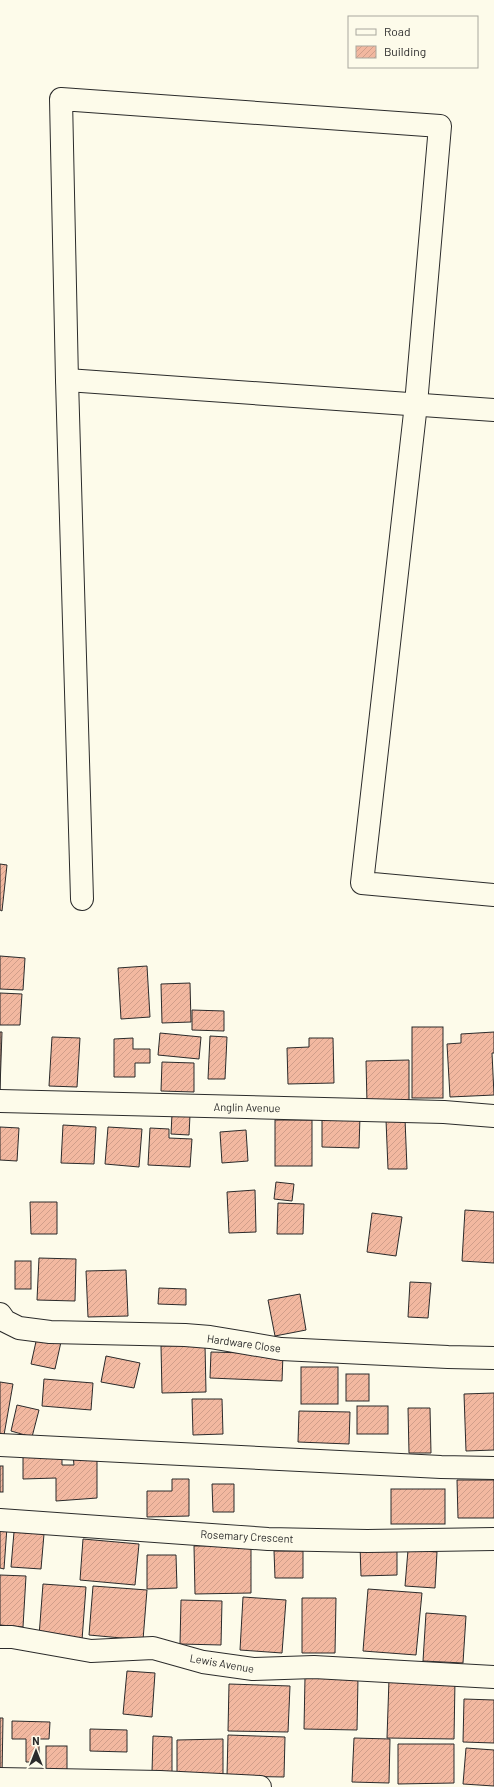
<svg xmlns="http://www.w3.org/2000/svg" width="494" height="1787" viewBox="0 0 494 1787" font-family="Barlow,sans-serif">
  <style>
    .building { fill: url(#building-hatch); stroke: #2b2b2b }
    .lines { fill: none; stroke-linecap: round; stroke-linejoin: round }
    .minor-casing { stroke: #2b2b2b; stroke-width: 24 }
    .minor { stroke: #fdfbea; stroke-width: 22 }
    .labels { text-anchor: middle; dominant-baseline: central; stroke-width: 3; stroke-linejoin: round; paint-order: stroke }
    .street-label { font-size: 11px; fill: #2b2b2b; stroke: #fdfbea }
  </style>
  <defs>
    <pattern id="building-hatch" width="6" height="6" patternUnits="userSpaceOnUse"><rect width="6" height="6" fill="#f2b8a0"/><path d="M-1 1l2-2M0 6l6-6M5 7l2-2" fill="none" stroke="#d09e8a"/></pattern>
  </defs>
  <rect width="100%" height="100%" fill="#fdfbea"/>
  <g class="building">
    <polygon points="0,864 7,865 2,911 0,910"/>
    <polygon points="0,956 25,958 23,990 0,989"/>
    <polygon points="147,966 150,1017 121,1019 118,968"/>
    <polygon points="190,983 191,1022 162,1023 161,984"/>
    <polygon points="0,993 22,994 20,1025 0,1025"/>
    <polygon points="192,1010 224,1011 224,1031 192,1030"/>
    <rect x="412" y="1027" width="31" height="71"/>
    <polygon points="0,1032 2,1032 0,1089"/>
    <polygon points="494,1032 494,1053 492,1053 494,1095 450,1097 447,1044 461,1043 461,1034"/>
    <polygon points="160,1033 201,1037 199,1059 158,1055"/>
    <polygon points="210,1036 227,1037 225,1079 208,1079"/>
    <polygon points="52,1037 80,1038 77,1087 49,1086"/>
    <polygon points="133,1038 133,1049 150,1049 150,1063 135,1063 135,1077 114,1077 114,1039"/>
    <polygon points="309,1038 333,1038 334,1083 288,1084 287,1048 309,1047"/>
    <polygon points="409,1060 409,1103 367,1103 366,1061"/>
    <polygon points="162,1062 194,1063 194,1092 161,1091"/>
    <polygon points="172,1114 190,1115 189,1135 171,1134"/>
    <polygon points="322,1115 360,1116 359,1148 322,1147"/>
    <polygon points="405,1119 407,1169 388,1169 386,1120"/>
    <rect x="275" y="1120" width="37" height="46"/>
    <polygon points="63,1125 96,1127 94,1164 61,1163"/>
    <polygon points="0,1127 19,1128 17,1161 0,1160"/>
    <polygon points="108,1127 142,1129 139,1167 105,1164"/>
    <polygon points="150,1128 169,1129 169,1138 192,1139 190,1167 148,1165"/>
    <polygon points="246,1130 248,1161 222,1163 220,1132"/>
    <polygon points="276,1182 294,1184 292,1201 274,1199"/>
    <polygon points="255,1190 256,1232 229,1233 227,1192"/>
    <polygon points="30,1202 57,1202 57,1234 31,1234"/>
    <polygon points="278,1203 304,1204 303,1234 277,1234"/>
    <polygon points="465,1210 494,1212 494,1263 462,1261"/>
    <polygon points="372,1213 402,1217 396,1256 367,1252"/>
    <polygon points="39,1258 76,1259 75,1301 37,1300"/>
    <rect x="15" y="1261" width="16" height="28"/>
    <polygon points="126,1270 128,1316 88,1317 86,1271"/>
    <polygon points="410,1282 431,1283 428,1318 408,1317"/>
    <polygon points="159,1288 186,1289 186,1305 158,1304"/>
    <polygon points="300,1294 306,1330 275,1336 268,1300"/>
    <polygon points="37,1337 61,1342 55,1369 31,1364"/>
    <polygon points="205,1345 206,1392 162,1393 161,1346"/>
    <polygon points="211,1352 283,1354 282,1381 210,1378"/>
    <polygon points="106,1356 140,1363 134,1388 101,1382"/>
    <rect x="301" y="1367" width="37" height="37"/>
    <rect x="346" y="1374" width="23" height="27"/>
    <polygon points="44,1379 93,1383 91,1410 42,1406"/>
    <polygon points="0,1382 13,1384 4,1435 0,1435"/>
    <polygon points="494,1393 494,1450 466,1451 464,1394"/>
    <polygon points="192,1399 222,1399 223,1434 193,1435"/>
    <polygon points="17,1405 39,1410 32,1437 11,1431"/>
    <rect x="357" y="1406" width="31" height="28"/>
    <polygon points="408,1408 430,1408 431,1453 409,1453"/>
    <polygon points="299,1411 350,1412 349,1444 298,1442"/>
    <polygon points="23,1452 62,1452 62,1465 74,1465 73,1456 97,1456 97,1498 56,1501 56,1478 23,1479"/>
    <rect x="0" y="1466" width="3" height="26"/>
    <polygon points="172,1479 189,1479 189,1516 147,1517 147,1491 172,1491"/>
    <polygon points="457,1480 494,1480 494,1518 458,1518"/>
    <polygon points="212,1484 234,1484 234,1512 213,1512"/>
    <rect x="391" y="1489" width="54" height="35"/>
    <polygon points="0,1526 7,1527 4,1569 0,1568"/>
    <polygon points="14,1532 44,1534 41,1569 11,1567"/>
    <polygon points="83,1539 139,1544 135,1585 80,1580"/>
    <polygon points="251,1545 251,1593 195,1594 194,1546"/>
    <polygon points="397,1545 397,1575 361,1576 360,1546"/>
    <polygon points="408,1550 437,1552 435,1588 405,1586"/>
    <polygon points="274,1551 303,1551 303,1578 275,1578"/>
    <polygon points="147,1555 176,1555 177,1588 147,1589"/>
    <polygon points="0,1575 26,1576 23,1627 0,1625"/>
    <polygon points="43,1584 86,1587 82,1640 39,1636"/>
    <polygon points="93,1586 147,1590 143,1640 89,1635"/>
    <polygon points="368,1589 422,1593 416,1655 363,1651"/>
    <polygon points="243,1597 286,1600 282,1653 240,1650"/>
    <polygon points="302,1598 336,1598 335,1653 302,1653"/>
    <polygon points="181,1600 222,1601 221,1645 180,1644"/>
    <polygon points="426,1613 466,1616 463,1663 423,1661"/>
    <polygon points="127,1671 155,1673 152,1717 123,1714"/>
    <polygon points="305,1677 358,1678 357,1730 304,1729"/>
    <polygon points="389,1679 455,1680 454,1739 387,1738"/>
    <polygon points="229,1684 290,1686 288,1732 228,1731"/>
    <polygon points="464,1699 494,1700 494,1743 463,1742"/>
    <polygon points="0,1718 3,1718 2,1776 0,1776"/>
    <polygon points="12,1721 50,1722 49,1739 39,1739 39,1762 26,1762 26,1739 12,1739"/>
    <polygon points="90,1729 127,1730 127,1752 90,1751"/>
    <polygon points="228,1735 285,1737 284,1777 227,1776"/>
    <polygon points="153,1736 172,1737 172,1772 152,1772"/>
    <polygon points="354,1738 390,1739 389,1783 352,1782"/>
    <polygon points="223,1739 223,1775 177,1775 177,1740"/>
    <polygon points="398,1744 454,1744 454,1783 398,1784"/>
    <rect x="46" y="1746" width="21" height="28"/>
    <polygon points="466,1748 494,1750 494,1786 463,1784"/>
  </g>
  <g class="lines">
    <defs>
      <g id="minor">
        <polyline points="67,380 494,410"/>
        <polyline points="82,899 67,380 61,99 440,126 416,404 362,883 494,895"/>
        <polyline points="0,1101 444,1112 494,1116"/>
        <polyline points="0,1314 5,1321 19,1328 50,1332 185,1335 210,1337 281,1349 448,1357 494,1358"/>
        <polyline points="0,1445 441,1467 494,1468"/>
        <polyline points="0,1520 268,1539 367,1541 494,1539"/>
        <polyline points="0,1637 12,1637 91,1651 153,1648 203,1662 253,1669 314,1667 494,1677"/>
        <polyline points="0,1779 160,1782 260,1787"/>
      </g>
    </defs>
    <use href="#minor" class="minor-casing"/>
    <use href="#minor" class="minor"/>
  </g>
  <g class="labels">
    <g class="street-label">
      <text transform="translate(247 1107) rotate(1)">Anglin Avenue</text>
      <text transform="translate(244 1343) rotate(8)">Hardware Close</text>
      <text transform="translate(247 1536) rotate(3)">Rosemary Crescent</text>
      <text transform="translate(222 1663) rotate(10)">Lewis Avenue</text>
    </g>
  </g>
  <rect x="348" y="16" width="130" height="52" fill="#fdfbea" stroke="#a9a89e"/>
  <rect x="356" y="29" width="20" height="6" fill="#fdfbea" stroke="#a9a89e"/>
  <text x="384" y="36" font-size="12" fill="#2b2b2b">Road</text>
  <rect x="356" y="46" width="20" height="12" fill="url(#building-hatch)" stroke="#a9a89e"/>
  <text x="384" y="56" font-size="12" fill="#2b2b2b">Building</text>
  <g transform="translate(36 1751)" stroke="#fdfbea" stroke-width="3" paint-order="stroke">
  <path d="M0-3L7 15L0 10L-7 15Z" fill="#2b2b2b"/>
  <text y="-6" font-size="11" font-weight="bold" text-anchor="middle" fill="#2b2b2b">N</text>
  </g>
</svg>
